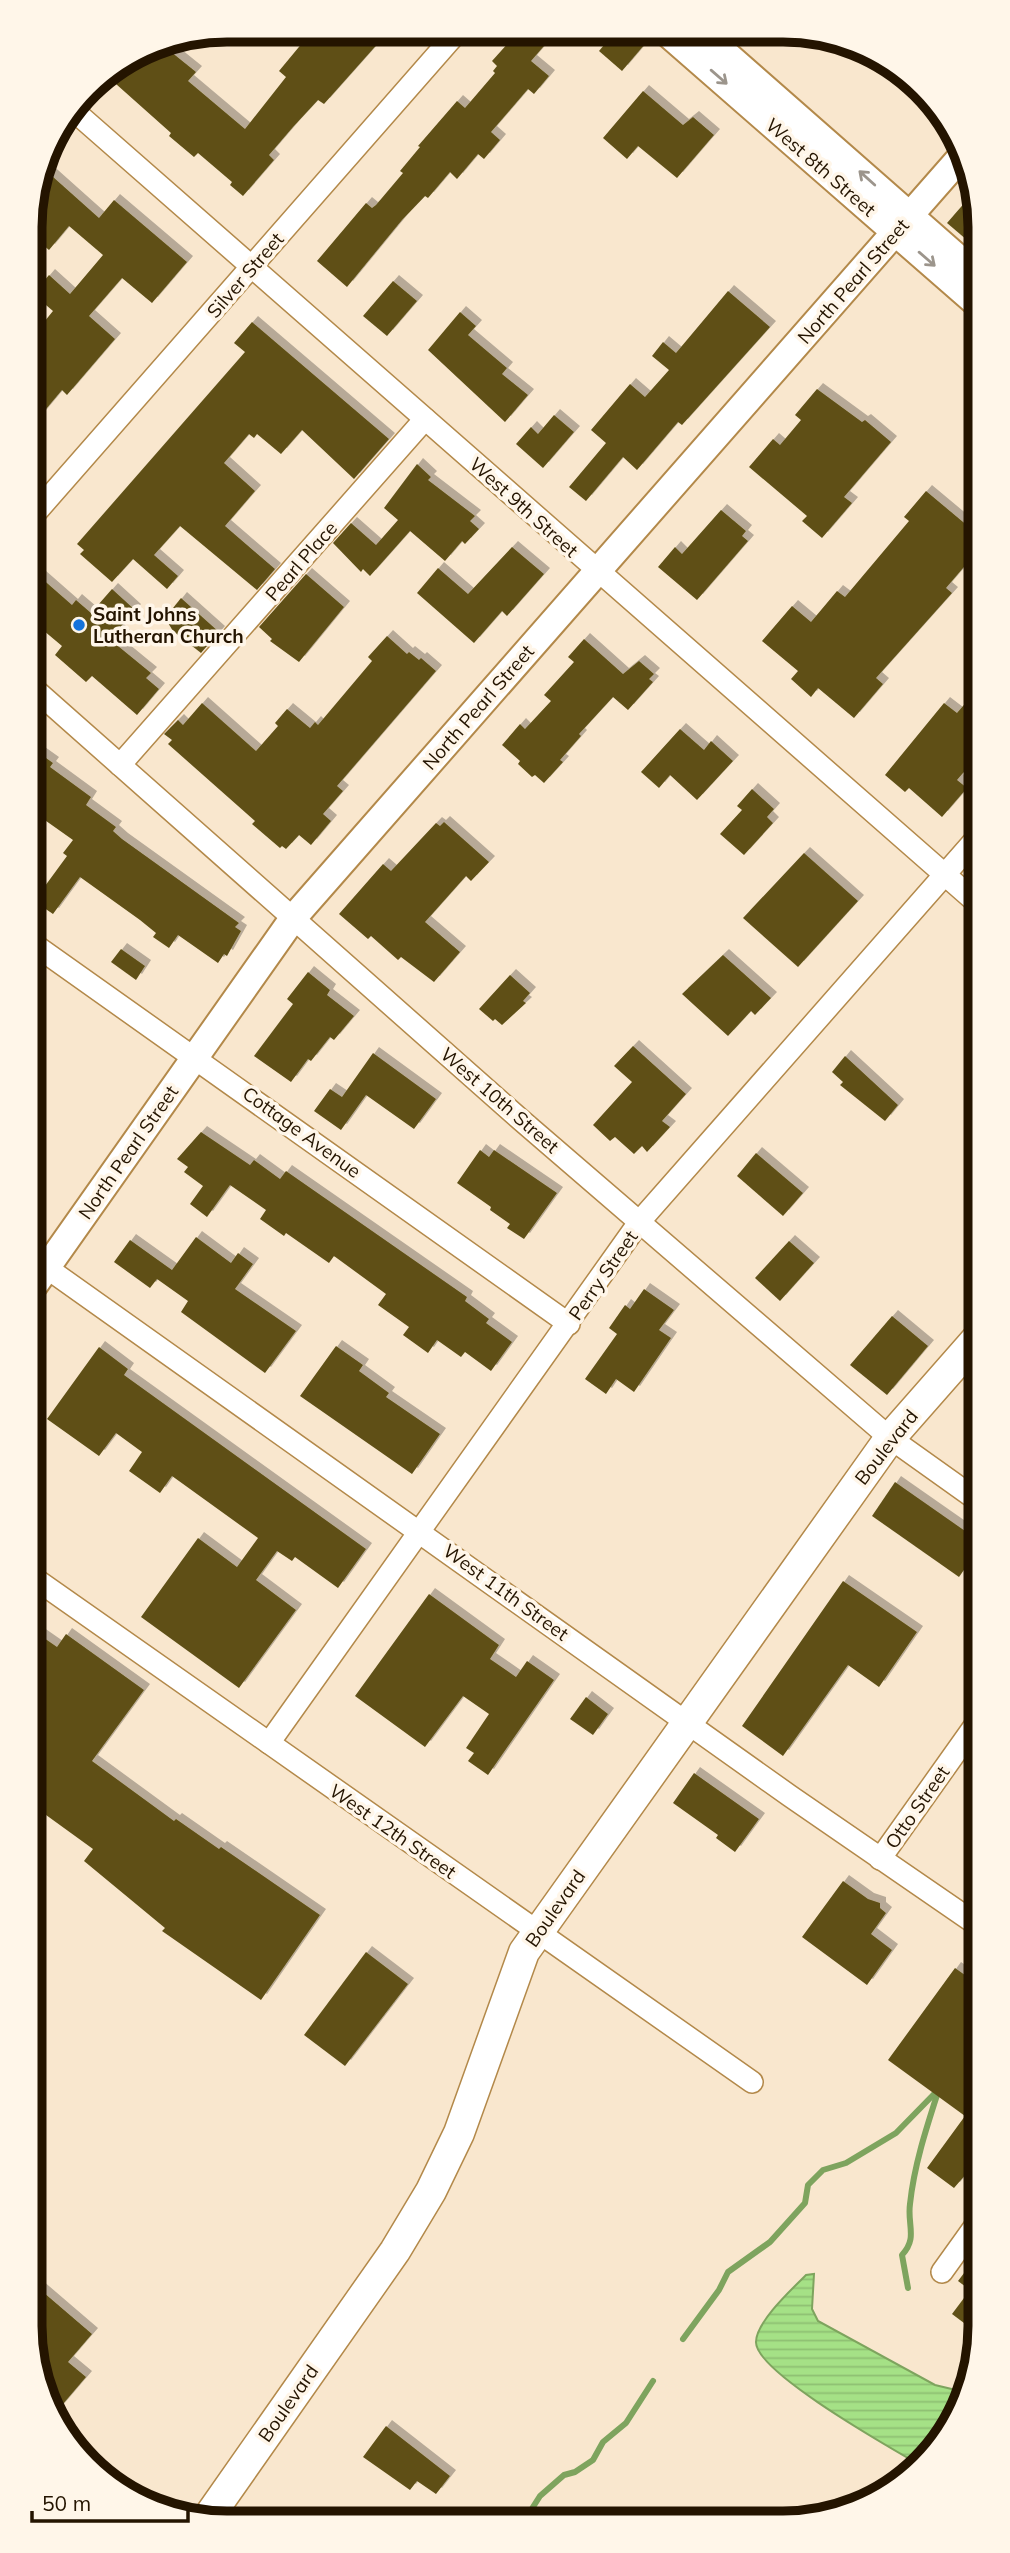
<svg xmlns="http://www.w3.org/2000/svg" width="1010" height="2553" viewBox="0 0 1010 2553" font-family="Mulish,sans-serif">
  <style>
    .water { fill: url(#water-rules); stroke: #7ea45e; stroke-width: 2 }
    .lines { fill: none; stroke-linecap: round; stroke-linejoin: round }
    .stream { stroke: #7ea45e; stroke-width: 6 }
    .building { fill: #5e5017; filter: url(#shadow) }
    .minor-casing { stroke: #b3894a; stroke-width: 24 }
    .tertiary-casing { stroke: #b3894a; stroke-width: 30 }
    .secondary-casing { stroke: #b3894a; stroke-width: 33 }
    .minor { stroke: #fff; stroke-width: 21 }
    .tertiary { stroke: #fff; stroke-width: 26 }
    .secondary { stroke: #fff; stroke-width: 30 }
    .oneway { stroke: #9c958c }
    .poi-dot { fill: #1573dc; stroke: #fff6e9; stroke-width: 2.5 }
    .labels { text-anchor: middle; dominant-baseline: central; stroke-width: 7; stroke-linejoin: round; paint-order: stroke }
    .street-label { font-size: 19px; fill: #241400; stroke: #fff6e9 }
    .poi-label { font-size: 19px; font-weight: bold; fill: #241400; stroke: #fff6e9; text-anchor: start }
    .rim { fill: none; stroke: #241400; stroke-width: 9 }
  </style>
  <defs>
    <pattern id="water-rules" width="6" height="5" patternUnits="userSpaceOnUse" patternTransform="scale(1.75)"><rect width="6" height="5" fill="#a5e186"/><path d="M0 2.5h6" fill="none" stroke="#8ec072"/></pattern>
    <filter id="shadow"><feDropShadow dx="6" dy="-6" stdDeviation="0" flood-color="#0004"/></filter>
  </defs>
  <rect width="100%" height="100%" fill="#f9e7ce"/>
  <path class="water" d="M814 2274 812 2309 818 2321 935 2385 960 2391 939 2446 920 2465C891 2448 755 2372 756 2342 756 2322 792 2289 806 2275Z"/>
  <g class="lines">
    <g class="stream">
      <path d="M908 2288 902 2255C918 2238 907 2225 910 2204 914 2166 926 2129 938 2092"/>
      <polyline points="683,2339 719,2290 728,2272 770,2242 805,2203 808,2185 823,2170 846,2163 896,2133 939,2089"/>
      <polyline points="526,2518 540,2496 564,2475 575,2472 593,2460 603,2442 626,2423 653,2381"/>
    </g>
  </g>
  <g class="building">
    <polygon points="313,30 389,31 324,104 318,100 293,127 269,155 274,160 243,196 230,185 232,182 198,153 194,157 169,136 171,133 116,84 120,79 117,76 135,55 160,43 196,72 188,81 245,129 286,77 279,71"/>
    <polygon points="518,32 556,32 531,61 549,76 534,94 528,89 491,132 500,140 484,159 478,154 457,179 450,172 428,198 425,196 402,220 347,287 317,261 366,203 372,208 376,205 403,173 400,171 420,147 418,146 457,101 465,108 495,73 493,71 497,66 492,61"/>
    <polygon points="615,32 632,32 645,44 622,71 599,51"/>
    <polygon points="643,91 683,125 693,117 714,135 677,178 638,146 627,159 603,138"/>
    <polygon points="43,168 99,218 114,200 187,262 152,303 122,278 89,316 115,339 67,395 62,390 31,427 31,338 53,311 33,294 49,275 70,294 103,255 69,226 49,250 30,234 30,214"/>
    <polygon points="974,192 974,246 947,223"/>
    <polygon points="393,281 417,301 387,336 363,316"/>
    <polygon points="728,291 770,327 682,425 678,422 637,470 623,457 586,501 569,487 606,443 591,430 630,384 645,397 669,370 652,356 663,342 676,353"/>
    <polygon points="460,312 476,326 468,335 507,368 502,374 528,395 505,422 428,350"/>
    <polygon points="252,322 389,439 354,479 302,430 281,454 257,434 254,438 249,434 224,463 255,491 225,526 275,569 257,590 180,526 154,555 178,576 167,589 133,559 112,582 80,554 84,550 77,544 245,352 234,343"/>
    <polygon points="817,389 862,422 865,420 891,442 844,497 852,503 822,538 802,521 807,516 749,467 773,439 780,445 801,420 795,415"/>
    <polygon points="554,415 574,432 543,468 516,444 531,427 538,434"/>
    <polygon points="417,464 431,477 428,480 475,516 470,521 479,529 465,544 462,541 445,561 410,531 370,576 363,569 361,572 333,543 351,523 376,545 398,520 384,508"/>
    <polygon points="926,491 975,532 975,554 946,588 952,593 876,678 883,684 854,718 818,688 811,697 791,679 798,671 762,641 792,606 811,622 837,591 845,597 909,521 904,517"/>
    <polygon points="721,510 746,531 742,536 748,541 697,600 658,567 675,547 682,554"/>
    <polygon points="512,547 544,574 507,616 502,611 474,643 417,593 438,568 468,594"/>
    <polygon points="31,569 72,605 76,600 91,613 112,589 135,610 118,630 125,637 118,646 151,673 146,678 159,689 137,715 92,676 86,682 55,655 62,646 31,620"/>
    <polygon points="306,574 344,607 299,662 270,641 272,639 259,627"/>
    <polygon points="181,598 219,632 201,653 173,631 165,618"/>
    <polygon points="387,636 407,654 409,652 419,660 421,658 436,671 337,786 343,791 323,814 331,821 311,845 299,835 286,849 282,846 280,848 252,824 255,821 168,744 172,740 164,734 178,720 183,725 202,703 256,751 278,726 275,723 287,709 310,728 315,722 318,725 372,661 368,657"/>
    <polygon points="584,639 623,674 639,661 654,674 649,679 653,682 628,710 613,697 579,734 581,736 560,760 563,762 544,783 535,775 532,777 518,764 520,761 502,745 520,724 525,729 551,701 544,695 574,662 568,657"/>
    <polygon points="975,692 975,759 957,780 967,788 942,817 909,788 905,792 885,775 944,703 957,713"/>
    <polygon points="680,729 704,750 711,741 733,761 697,800 670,775 659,788 641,772"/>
    <polygon points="32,748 53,763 50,767 91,797 86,805 116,827 113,831 122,839 239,923 235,927 241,931 227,956 224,954 218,963 178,935 169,948 153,937 156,933 140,920 80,877 53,914 34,901 67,856 63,853 73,840 32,811"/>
    <polygon points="752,789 774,809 767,817 773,823 744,855 720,834 742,810 737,806"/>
    <polygon points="444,822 489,862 471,881 466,876 425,922 460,952 434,982 401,957 398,960 371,936 368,939 339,914 383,864 391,871 436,823 440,826"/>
    <polygon points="804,853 858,901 798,967 743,918"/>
    <polygon points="121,949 145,966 136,980 111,962"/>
    <polygon points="723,955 771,998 755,1015 751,1011 728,1036 682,994"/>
    <polygon points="308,972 330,990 327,995 354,1016 334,1040 330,1037 311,1061 308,1059 291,1082 254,1056 293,1004 287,999"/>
    <polygon points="510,975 530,993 523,1001 526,1003 502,1025 495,1019 493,1021 479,1009"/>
    <polygon points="633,1046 686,1094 662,1121 670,1127 647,1152 642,1146 634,1154 615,1137 610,1141 593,1125 632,1082 614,1066"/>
    <polygon points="373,1053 436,1099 414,1129 366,1095 341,1130 314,1111 330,1089 342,1097"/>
    <polygon points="845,1056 898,1105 885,1121 840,1085 843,1082 832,1072"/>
    <polygon points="201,1132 250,1165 254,1160 280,1179 286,1171 467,1297 465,1301 489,1319 486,1323 512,1342 491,1371 465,1352 461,1357 437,1340 428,1353 403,1335 409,1327 378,1305 386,1294 334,1256 329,1263 286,1233 284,1236 260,1219 266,1210 230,1185 207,1217 190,1204 203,1186 184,1172 188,1167 177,1159"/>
    <polygon points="480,1150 489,1157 494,1150 557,1193 524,1239 507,1228 510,1224 490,1210 491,1207 457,1183"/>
    <polygon points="756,1153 803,1193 783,1216 737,1176"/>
    <polygon points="196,1237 231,1263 238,1253 253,1264 235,1289 296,1331 265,1373 181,1312 188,1301 157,1279 150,1288 114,1262 130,1240 172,1270"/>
    <polygon points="789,1241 814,1263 780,1301 755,1278"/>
    <polygon points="644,1289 674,1310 659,1330 671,1338 634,1392 616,1379 606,1394 585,1379 617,1334 609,1328 625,1305 630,1309"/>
    <polygon points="892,1316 928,1346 887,1395 850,1365"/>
    <polygon points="336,1346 363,1365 359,1371 389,1393 386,1397 440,1434 412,1474 300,1396"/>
    <polygon points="99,1347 128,1369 124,1375 366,1549 338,1588 295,1557 292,1561 277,1551 256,1580 296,1610 239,1688 141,1617 198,1538 237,1567 258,1538 172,1476 160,1493 129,1471 142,1452 116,1433 99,1456 47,1419"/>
    <polygon points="895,1482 978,1540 978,1550 959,1577 872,1516"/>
    <polygon points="843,1581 917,1632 879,1687 848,1665 783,1756 742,1726"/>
    <polygon points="429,1594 499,1645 490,1659 516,1677 527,1661 554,1680 488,1775 468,1761 474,1753 466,1748 489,1714 463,1696 425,1747 355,1696"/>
    <polygon points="34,1631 57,1647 66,1634 144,1690 92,1761 174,1821 176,1819 219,1849 221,1847 320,1915 261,2000 162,1931 165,1928 84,1861 93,1849 35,1807"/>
    <polygon points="586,1697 608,1714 593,1735 570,1719"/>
    <polygon points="694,1773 759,1819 735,1852 716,1838 718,1835 673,1803"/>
    <polygon points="843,1881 868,1899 880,1903 880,1908 886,1913 871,1934 892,1950 867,1985 802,1937"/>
    <polygon points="366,1952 408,1984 345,2066 304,2035"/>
    <polygon points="955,1968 979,1985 979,2159 954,2188 927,2168 965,2116 888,2060"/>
    <polygon points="980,2252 980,2335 952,2314 970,2290 958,2281"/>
    <polygon points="36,2286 92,2334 68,2362 86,2377 57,2411 36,2377"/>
    <polygon points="386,2426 450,2476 436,2494 417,2481 410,2490 363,2457"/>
  </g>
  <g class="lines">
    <defs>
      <g id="minor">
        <polyline points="73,110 976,902"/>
        <polyline points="31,518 458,31"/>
        <polyline points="32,687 521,1120 890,1438 977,1500"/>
        <polyline points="120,765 425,419"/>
        <polyline points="32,943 569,1324"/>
        <polyline points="33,1258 790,1796 979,1926"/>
        <polyline points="34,1578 752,2082"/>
        <polyline points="269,1743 640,1221 976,839"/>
        <polyline points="880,1859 978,1721"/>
        <polyline points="942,2272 980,2219"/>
      </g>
      <g id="tertiary">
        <polyline points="667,33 974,301"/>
        <polyline points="702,33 974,272"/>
        <polyline points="33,1287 294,917 961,157"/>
      </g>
      <polyline id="secondary" points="207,2519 395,2251 431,2191 459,2133 524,1952 890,1438 977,1339"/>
    </defs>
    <use href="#minor" class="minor-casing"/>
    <use href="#tertiary" class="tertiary-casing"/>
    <use href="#secondary" class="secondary-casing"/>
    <use href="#minor" class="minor"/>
    <use href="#tertiary" class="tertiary"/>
    <use href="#secondary" class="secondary"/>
  </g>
  <defs><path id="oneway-shaft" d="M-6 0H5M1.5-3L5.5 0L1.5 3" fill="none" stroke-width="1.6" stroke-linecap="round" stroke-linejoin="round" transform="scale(1.75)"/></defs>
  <g class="oneway">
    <use href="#oneway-shaft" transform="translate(719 77) rotate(41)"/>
    <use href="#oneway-shaft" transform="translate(867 178) rotate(-138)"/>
    <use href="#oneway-shaft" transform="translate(927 259) rotate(41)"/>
  </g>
  <circle class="poi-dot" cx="79" cy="625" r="7"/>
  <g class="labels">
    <g class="street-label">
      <text transform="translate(821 167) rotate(41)">West 8th Street</text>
      <text transform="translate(245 275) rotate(-49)">Silver Street</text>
      <text transform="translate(853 281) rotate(-49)">North Pearl Street</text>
      <text transform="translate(524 507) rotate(42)">West 9th Street</text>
      <text transform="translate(301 561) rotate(-49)">Pearl Place</text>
      <text transform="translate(478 707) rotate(-49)">North Pearl Street</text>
      <text transform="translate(500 1100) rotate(41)">West 10th Street</text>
      <text transform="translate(302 1132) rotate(36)">Cottage Avenue</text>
      <text transform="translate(128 1152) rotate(-55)">North Pearl Street</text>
      <text transform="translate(603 1275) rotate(-55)">Perry Street</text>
      <text transform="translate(886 1447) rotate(-52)">Boulevard</text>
      <text transform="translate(506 1592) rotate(36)">West 11th Street</text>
      <text transform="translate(917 1807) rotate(-55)">Otto Street</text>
      <text transform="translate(393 1831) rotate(35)">West 12th Street</text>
      <text transform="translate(555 1908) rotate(-55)">Boulevard</text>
      <text transform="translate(288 2403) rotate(-55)">Boulevard</text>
    </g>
    <g class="poi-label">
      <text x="93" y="614">Saint Johns<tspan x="93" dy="22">Lutheran Church</tspan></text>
    </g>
  </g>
  <path d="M0 0H1010V2553H0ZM227 42H783A185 185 0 0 1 968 227V2326A185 185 0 0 1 783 2511H227A185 185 0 0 1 42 2326V227A185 185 0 0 1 227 42Z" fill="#fff6e9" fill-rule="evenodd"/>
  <path class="rim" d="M227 42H783A185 185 0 0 1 968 227V2326A185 185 0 0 1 783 2511H227A185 185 0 0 1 42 2326V227A185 185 0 0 1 227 42Z"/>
  <path d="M32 2511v10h156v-10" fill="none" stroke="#241400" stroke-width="3.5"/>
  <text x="42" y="2511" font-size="21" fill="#241400" stroke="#fff6e9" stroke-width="5" paint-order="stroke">50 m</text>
</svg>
